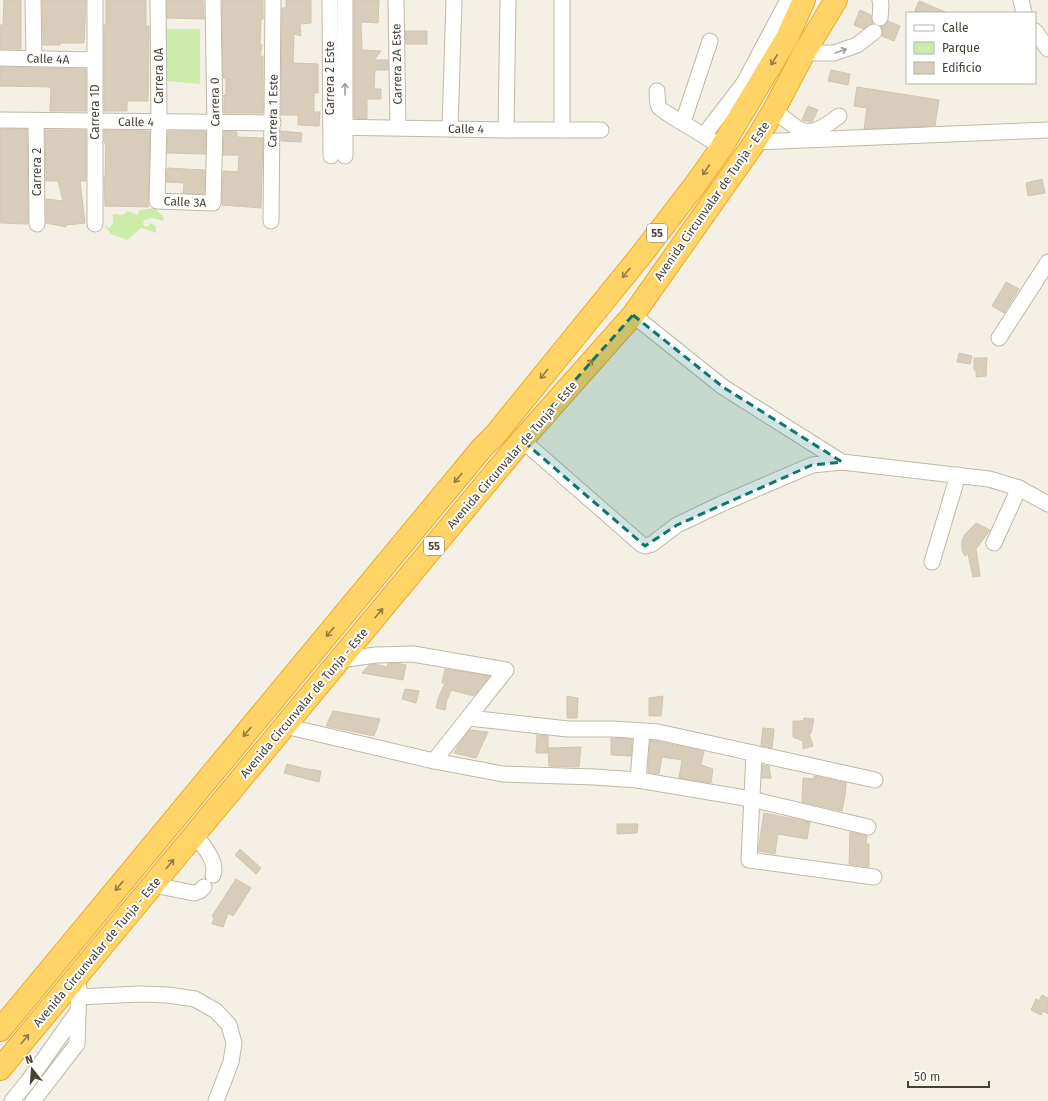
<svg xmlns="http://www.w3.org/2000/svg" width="1048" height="1101" viewBox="0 0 1048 1101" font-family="'Fira Sans',sans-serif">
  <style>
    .green { fill: #ccecab }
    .building { fill: #d7cdba; stroke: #d2c5ad }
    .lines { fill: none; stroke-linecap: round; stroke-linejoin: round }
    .minor-casing { stroke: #c0b9a8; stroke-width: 17 }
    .highway-casing { stroke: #eaac2a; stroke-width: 24 }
    .minor { stroke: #fff; stroke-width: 15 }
    .highway { stroke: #ffd366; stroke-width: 22 }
    .oneway { stroke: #a3a09a }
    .oneway2 { stroke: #917b48 }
    .marked { fill: #0f766e; fill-opacity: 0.2; stroke: #0f766e; stroke-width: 3; stroke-dasharray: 8 5; stroke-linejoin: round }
    .labels { text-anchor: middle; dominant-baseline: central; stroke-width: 4; stroke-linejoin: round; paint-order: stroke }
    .shield { fill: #fff; stroke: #7e7a71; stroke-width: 1 }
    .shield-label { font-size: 11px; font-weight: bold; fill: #474134 }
    .street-label { font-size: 12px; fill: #474134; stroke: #fff }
  </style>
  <rect width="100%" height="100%" fill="#f4f0e6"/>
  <g class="green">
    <polygon points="166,29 200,29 200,84 166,81"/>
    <polygon points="154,208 163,216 164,221 151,218 144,220 143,225 147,227 151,223 156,226 156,233 141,228 127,240 111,234 105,226 110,228 113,222 113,214 123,215 128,211 137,215 140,210"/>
  </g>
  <g class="building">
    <polygon points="4,0 21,0 21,49 0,49 0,25 3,25"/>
    <polygon points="42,0 86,0 84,43 60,43 60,45 43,45"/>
    <polygon points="106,0 146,0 146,26 149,26 148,101 127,101 127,111 104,111 104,25 106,25"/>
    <polygon points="167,0 203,0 204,19 167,18"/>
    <polygon points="222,0 263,0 263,19 261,19 260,45 262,45 260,56 263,56 263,113 224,113 224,95 226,95 226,79 223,78"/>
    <polygon points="286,0 311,0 311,23 300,24 301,36 294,34 293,63 318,64 318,93 314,93 314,112 320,112 319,126 298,125 298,115 281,115 282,8 286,8"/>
    <polygon points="354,0 379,0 378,23 362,22 361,23 362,50 381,51 374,60 388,60 388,70 375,70 374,89 381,89 381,99 367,99 367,119 354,118"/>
    <polygon points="919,1 948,13 914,13"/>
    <polygon points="860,10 871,15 873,23 864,29 854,25"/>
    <polygon points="888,21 900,26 894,41 882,36 883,31 881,27 884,26"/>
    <polygon points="405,31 427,31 427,44 406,44"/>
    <polygon points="0,67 86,69 86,111 50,111 51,87 0,86"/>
    <polygon points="831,70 850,74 848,85 828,81"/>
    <polygon points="857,87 939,100 935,126 864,129 867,108 854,106"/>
    <polygon points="808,106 818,110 812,122 810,122 802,120"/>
    <polygon points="0,129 27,129 28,224 0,223"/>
    <polygon points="45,130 86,130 86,181 80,181 85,223 66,225 66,227 46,223 46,199 63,201 58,181 46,181"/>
    <polygon points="104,130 150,131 148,207 105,206 104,177 105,177 106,143 104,143"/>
    <polygon points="168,131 206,131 205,154 167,153"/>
    <polygon points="224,131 237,132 237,137 263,138 261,208 222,205 223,171 238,172 239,155 223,155"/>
    <polygon points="281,131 302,133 301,142 281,141"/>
    <polygon points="167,168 205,170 204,194 183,193 184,183 166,182"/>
    <polygon points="1042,179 1045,193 1028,196 1026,183"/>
    <polygon points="1006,282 1019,289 1004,313 992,306"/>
    <polygon points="959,353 972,356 970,364 957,362"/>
    <polygon points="974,358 987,358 986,376 976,377 976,370 974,370"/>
    <polygon points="976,523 990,530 976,549 980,576 973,577 968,554 965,556 962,550 962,541 965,534"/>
    <polygon points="396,663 406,665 403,680 362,673 369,665 374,664 387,667 388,664"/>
    <polygon points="445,669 490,676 474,696 451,690 447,700 445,710 436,708 438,699 445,683 442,683"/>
    <polygon points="405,689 419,691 416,703 402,699"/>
    <polygon points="567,696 578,698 577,718 567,718"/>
    <polygon points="663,696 661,716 649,716 649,698"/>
    <polygon points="333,711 380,719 374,736 326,726"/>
    <polygon points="804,718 814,719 811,733 809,733 813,746 803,749 803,741 793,737 793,721 803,721"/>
    <polygon points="763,728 774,729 772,748 761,746"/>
    <polygon points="470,730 488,732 476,758 454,753 459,744"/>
    <polygon points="537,735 548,736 548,753 536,753"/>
    <polygon points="611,738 632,739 631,756 611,755"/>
    <polygon points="650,740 704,751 701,765 713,769 711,783 679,778 682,760 662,757 659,774 648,772"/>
    <polygon points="581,747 579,767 549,766 548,748"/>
    <polygon points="287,764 302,768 321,771 319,782 284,773"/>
    <polygon points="762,765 769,766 771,778 762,778"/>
    <polygon points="814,776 846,783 845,795 842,811 802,802 803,778 814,779"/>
    <polygon points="764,813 810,822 807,839 778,834 775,854 758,851"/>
    <polygon points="617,824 638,824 637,833 617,834"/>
    <polygon points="850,832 867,836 866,844 869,844 869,867 849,864"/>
    <polygon points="240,849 261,868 256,874 235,855"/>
    <polygon points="236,879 251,888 233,916 228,913 223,927 212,924 214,918 212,916"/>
    <polygon points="1042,995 1048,998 1048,1014 1043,1011 1041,1015 1031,1010 1036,999 1039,1001"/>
  </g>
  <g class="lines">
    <defs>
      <g id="minor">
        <polyline points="33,0 34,58"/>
        <polyline points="158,0 159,122 157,201 213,203 215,123 213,0"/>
        <polyline points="330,0 331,156"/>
        <polyline points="345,0 345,156"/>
        <polyline points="396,0 398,127"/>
        <polyline points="562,0 562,130"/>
        <polyline points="1021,0 1024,13"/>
        <polyline points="880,18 881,5 880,0"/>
        <polyline points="1035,31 1048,49"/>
        <polyline points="804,53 834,53 857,45 874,32"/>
        <polyline points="0,58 95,60"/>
        <path d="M657 91C657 96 657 102 659 107 661 111 704 135 712 141"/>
        <path d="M774 110C804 134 806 141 839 116"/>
        <polyline points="0,120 273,123"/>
        <polyline points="36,121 37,224"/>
        <polyline points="683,122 710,41"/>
        <polyline points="331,127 506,130 601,130"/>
        <polyline points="450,128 454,0"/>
        <polyline points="506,130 508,0"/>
        <polyline points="704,135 744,83 788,0"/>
        <polyline points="755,142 1048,130"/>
        <polyline points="271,221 273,0"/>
        <polyline points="95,224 95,0"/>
        <polyline points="633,315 723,387 842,462 989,479 1019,488 1048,504"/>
        <polyline points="999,338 1048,262"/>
        <polyline points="522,440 641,544 645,546 652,544 677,525 721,504 812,465 842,462"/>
        <polyline points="994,543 1019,488"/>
        <polyline points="932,562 958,475"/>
        <polyline points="339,660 376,655 413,654 506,670 434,761"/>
        <polyline points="469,718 568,729 613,729 658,732 875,780"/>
        <polyline points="285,726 434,761 503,774 595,777 638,780 751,799 868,827"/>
        <polyline points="754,753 749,860 874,877"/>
        <polyline points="638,780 642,731"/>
        <path d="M195 834C202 845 218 861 213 875"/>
        <polyline points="153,885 194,893 200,891 204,887"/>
        <polyline points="78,997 139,994 168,995 195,999 216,1011 229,1025 234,1043 231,1062 216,1101"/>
        <polyline points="12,1101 29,1080 78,1011"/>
        <polyline points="33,1101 77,1044 79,987"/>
      </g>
      <g id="highway">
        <polyline points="0,1030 482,448 495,435 642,254 698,181 721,148 787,38 804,0"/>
        <polyline points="0,1069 522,440 633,315 755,142 774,110 804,53 836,0"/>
      </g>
    </defs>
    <use href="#minor" class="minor-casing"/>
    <use href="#highway" class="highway-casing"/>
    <use href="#minor" class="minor"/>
    <use href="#highway" class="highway"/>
  </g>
  <defs><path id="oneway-shaft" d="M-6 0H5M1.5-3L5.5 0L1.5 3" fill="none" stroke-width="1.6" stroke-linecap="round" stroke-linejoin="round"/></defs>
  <g class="oneway">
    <use href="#oneway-shaft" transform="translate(841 51) rotate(-20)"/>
    <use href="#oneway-shaft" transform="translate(345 89) rotate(-90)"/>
  </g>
  <g class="oneway2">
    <use href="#oneway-shaft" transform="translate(774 60) rotate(121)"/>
    <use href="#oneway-shaft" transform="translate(706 170) rotate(124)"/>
    <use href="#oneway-shaft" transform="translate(626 273) rotate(130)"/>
    <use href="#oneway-shaft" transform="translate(589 364) rotate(-48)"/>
    <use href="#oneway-shaft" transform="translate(544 374) rotate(129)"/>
    <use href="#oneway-shaft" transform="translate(458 478) rotate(130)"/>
    <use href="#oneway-shaft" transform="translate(379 613) rotate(-50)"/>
    <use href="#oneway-shaft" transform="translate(330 632) rotate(130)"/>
    <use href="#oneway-shaft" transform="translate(247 732) rotate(130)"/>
    <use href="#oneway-shaft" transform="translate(170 864) rotate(-50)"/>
    <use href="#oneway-shaft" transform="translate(119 886) rotate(130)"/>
    <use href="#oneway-shaft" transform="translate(25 1039) rotate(-50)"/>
  </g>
  <path class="marked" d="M633 315 723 387 842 462 812 465 677 525 645 546 522 440Z"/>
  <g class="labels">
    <g class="shield">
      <rect x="647" y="224" width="20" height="18" rx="3"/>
      <rect x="424" y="537" width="20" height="18" rx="3"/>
    </g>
    <g class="shield-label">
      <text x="657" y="233">55</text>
      <text x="434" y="546">55</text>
    </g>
    <g class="street-label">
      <text transform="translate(48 59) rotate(2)">Calle 4A</text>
      <text transform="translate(397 64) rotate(-91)">Carrera 2A Este</text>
      <text transform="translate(159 76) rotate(-90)">Carrera 0A</text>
      <text transform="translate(330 78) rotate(-90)">Carrera 2 Este</text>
      <text transform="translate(215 102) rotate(-91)">Carrera 0</text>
      <text transform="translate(273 111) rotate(-89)">Carrera 1 Este</text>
      <text transform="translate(95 112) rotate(-90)">Carrera 1D</text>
      <text transform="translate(136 122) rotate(1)">Calle 4</text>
      <text transform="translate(466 129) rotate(1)">Calle 4</text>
      <text transform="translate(37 172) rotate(-90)">Carrera 2</text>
      <text transform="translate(712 201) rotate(-55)">Avenida Circunvalar de Tunja - Este</text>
      <text transform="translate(185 202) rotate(3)">Calle 3A</text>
      <text transform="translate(512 455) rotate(-49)">Avenida Circunvalar de Tunja - Este</text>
      <text transform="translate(304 703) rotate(-50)">Avenida Circunvalar de Tunja - Este</text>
      <text transform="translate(97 952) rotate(-50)">Avenida Circunvalar de Tunja - Este</text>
    </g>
  </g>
  <rect x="906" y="12" width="130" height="72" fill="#ffffff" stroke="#b5b3ae"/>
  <rect x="914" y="25" width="20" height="6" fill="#ffffff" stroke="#b5b3ae"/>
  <text x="942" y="32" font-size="12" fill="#474134">Calle</text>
  <rect x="914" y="42" width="20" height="12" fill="#ccecab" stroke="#b5b3ae"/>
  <text x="942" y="52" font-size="12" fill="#474134">Parque</text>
  <rect x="914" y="62" width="20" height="12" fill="#d7cdba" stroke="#b5b3ae"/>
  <text x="942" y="72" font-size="12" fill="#474134">Edificio</text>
  <g transform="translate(32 1069) rotate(343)" stroke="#ffffff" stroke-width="3" paint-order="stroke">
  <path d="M0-3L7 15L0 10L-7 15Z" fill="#474134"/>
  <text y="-6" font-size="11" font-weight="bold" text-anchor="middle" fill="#474134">N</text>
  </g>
  <path d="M908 1081v6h81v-6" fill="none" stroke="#474134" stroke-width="2"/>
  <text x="914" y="1081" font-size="12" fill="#474134" stroke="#ffffff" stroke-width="3" paint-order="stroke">50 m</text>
</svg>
